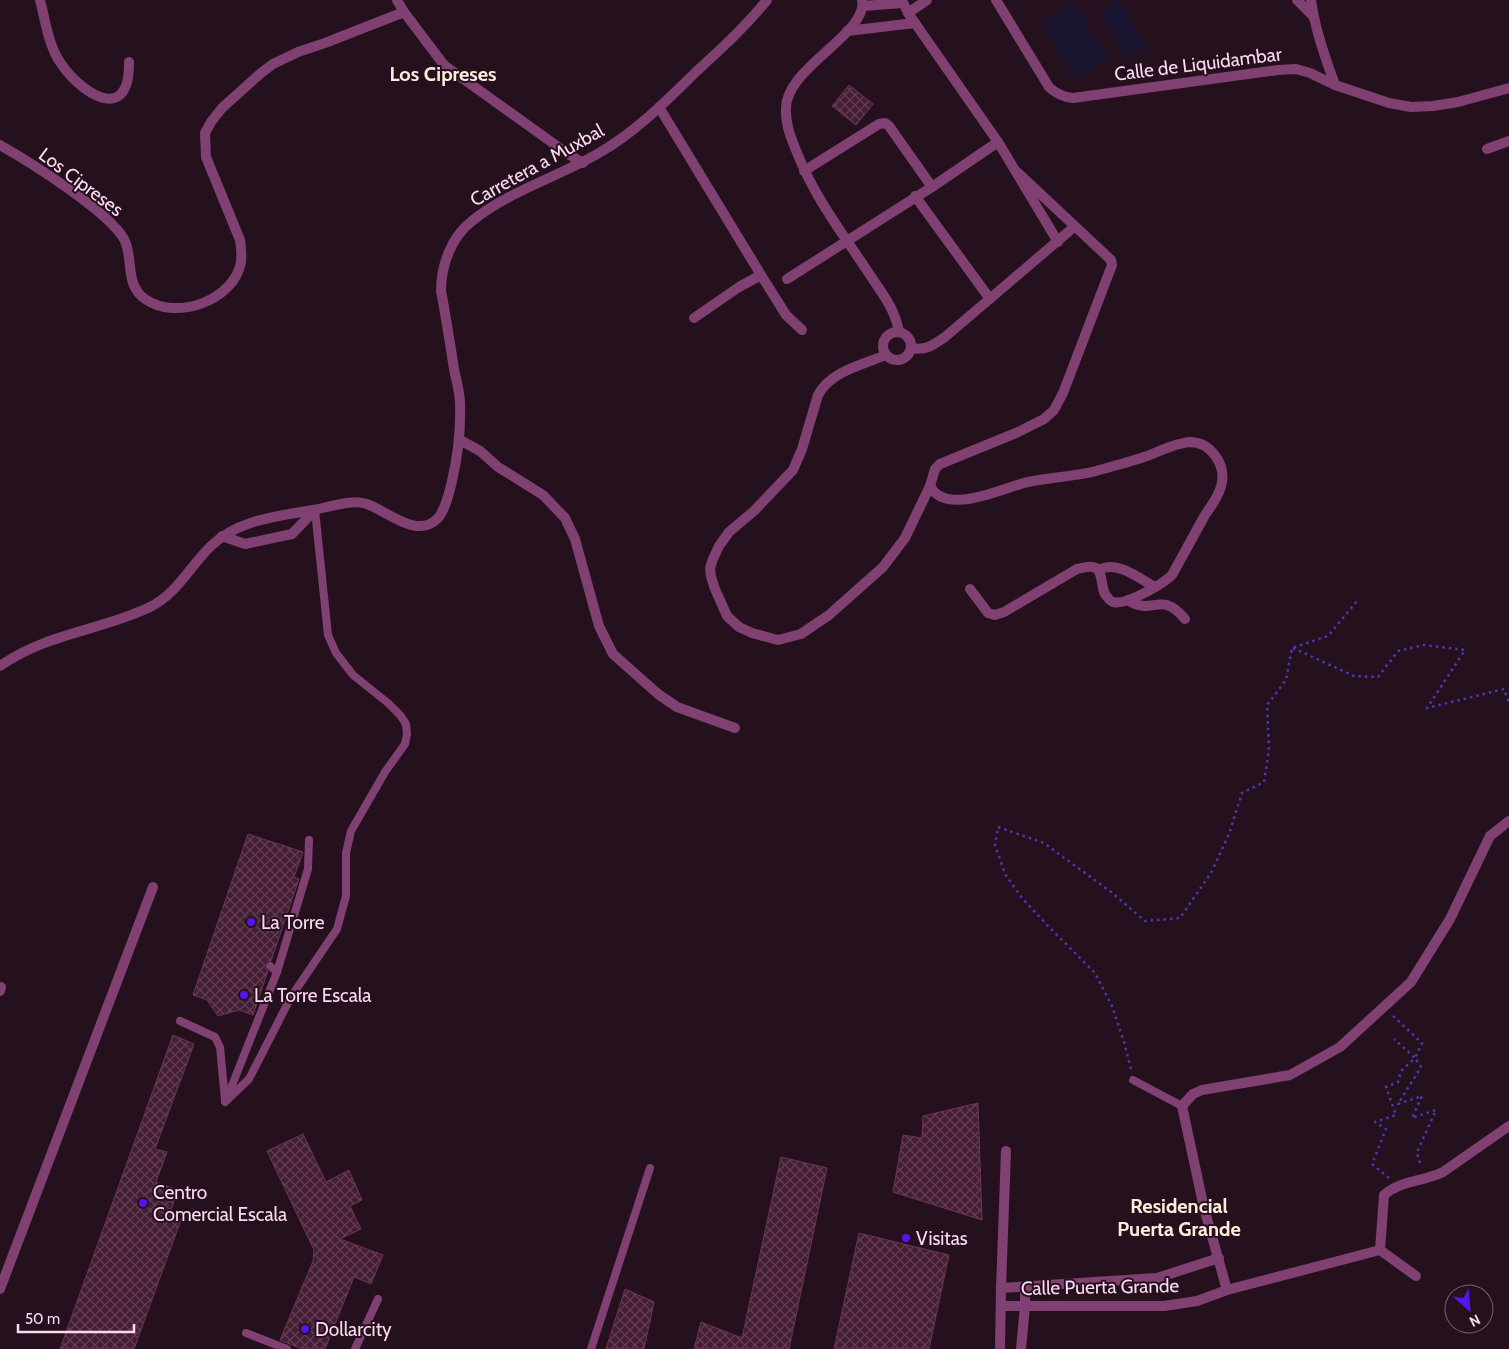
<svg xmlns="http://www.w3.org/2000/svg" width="1509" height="1349" viewBox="0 0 1509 1349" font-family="Cabin,sans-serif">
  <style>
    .pitch { fill: #19142f }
    .building { fill: url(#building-cross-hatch); stroke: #6f3257 }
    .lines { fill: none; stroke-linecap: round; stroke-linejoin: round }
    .path { stroke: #4a39af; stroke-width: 2.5; stroke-dasharray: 2.5 4; stroke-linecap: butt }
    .service { stroke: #804071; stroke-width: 8 }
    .minor { stroke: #804071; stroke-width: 10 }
    .tertiary { stroke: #804071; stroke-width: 10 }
    .poi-dot { fill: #5513ed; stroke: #25111e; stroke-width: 2 }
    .labels { text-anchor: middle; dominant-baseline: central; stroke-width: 4; stroke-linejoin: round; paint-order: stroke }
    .street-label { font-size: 19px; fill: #fcd8f1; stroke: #25111e }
    .poi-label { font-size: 19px; fill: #fcd8f1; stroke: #25111e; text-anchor: start }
    .neighbourhood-label { font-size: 20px; font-weight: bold; fill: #fcedda; stroke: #25111e }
  </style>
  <defs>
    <pattern id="building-cross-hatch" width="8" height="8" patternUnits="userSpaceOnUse" patternTransform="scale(1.25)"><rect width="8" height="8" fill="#451e35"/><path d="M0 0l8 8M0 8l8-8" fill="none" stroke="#613e53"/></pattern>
  </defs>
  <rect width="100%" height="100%" fill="#25111e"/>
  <g class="pitch">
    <polygon points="1117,0 1119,0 1146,47 1126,58 1099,10"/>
    <polygon points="1074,2 1108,59 1074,79 1041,22"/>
  </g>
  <g class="building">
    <polygon points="849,85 873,104 856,125 832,106"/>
    <polygon points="248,834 303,852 294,877 299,879 271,961 268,961 265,964 265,968 268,971 253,1015 239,1010 218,1016 207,1000 193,995"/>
    <polygon points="173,1035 194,1044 155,1149 167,1152 156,1182 178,1190 169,1216 181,1220 134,1349 60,1349"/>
    <polygon points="978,1103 982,1220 893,1192 903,1135 922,1138 923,1116"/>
    <polygon points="303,1134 326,1182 349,1170 362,1200 350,1206 361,1229 340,1239 383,1255 371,1284 354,1277 325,1349 302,1349 280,1340 313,1261 314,1250 267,1151"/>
    <polygon points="781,1157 827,1168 789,1349 694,1349 701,1322 742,1338"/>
    <polygon points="859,1233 949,1255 929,1349 834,1349"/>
    <polygon points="625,1289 654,1302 644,1349 606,1349"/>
  </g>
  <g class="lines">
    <g class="path">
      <polyline points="1293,648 1354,676 1378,677 1398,651 1424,645 1465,650 1427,708 1504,689 1509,703"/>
      <polyline points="1393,1016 1422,1043 1415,1058 1421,1067 1398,1104 1422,1096 1412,1118 1436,1110 1417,1152 1419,1161 1423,1166"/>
      <polyline points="1131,1069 1124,1042 1112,1006 1095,973 1048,926 1022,898 1005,874 995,845 998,827 1044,843 1111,892 1145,921 1180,918 1211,873 1229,834 1242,793 1264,782 1269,750 1267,705 1286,680 1292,648 1328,636 1358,600"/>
      <polyline points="1389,1178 1372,1164 1386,1129 1375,1122 1396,1115 1386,1087 1398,1082 1401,1071 1415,1058 1394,1039"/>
    </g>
    <g class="service">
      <polyline points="277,972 308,869 309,840"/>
      <polyline points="180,1021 215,1037 220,1047 225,1100"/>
      <polyline points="1133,1080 1182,1106"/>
      <polyline points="227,1098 277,972 270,966"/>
      <polyline points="225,1102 249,1079 291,997 337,929 346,896 346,853 351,831 385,772 405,744 407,734 406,724 400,715 388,703 353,675 336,653 328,635 315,510"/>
      <polyline points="246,1333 287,1349"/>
      <polyline points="355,1349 378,1299"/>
      <polyline points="591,1349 650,1168"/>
    </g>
    <g class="minor">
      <path d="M40 0C45 19 48 42 58 59 77 91 130 128 129 62"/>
      <polyline points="397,0 404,12 444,65 568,154 583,163"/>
      <path d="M862 0C869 34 783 68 786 111 786 127 792 141 798 155 815 198 843 234 868 272 881 292 895 308 899 332"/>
      <polyline points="902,0 908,13 998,142 1058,242"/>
      <path d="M996 0 1049 87C1056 94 1063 97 1073 98L1278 70 1296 69 1310 73 1335 85 1389 103 1411 107 1433 106 1458 102 1509 88"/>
      <polyline points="1297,0 1313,16"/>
      <path d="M1311 0C1315 29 1325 57 1335 85"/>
      <polyline points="863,6 902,3"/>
      <polyline points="908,13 927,0"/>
      <polyline points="847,31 915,23"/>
      <polyline points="659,107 761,275 786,315 802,330"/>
      <path d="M0 145C30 162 108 211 124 239 134 258 124 284 145 299 176 321 234 301 241 262 242 255 241 247 240 240L206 157 205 133 211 122 222 108 261 73 273 64 298 52 325 43 404 12"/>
      <polyline points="1487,149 1509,141"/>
      <polyline points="804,171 879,124 885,123 889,126 932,187"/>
      <polyline points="915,196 990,299"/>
      <polyline points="787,279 932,187 998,142"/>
      <polyline points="694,318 739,287 761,275"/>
      <circle cx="897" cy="346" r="14"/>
      <path d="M911 348C927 351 933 345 945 337L1074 227"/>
      <path d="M886 355C862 365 831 371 818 395L802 449 793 470 754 511 729 532 719 546 713 559 710 568 711 577 715 589 727 616 739 627 752 633 778 640 801 634 829 615 883 567 905 538 930 486 935 469 940 464 1016 433 1044 419 1054 410 1063 393 1112 265 1111 260 1017 172"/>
      <polyline points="460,440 480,451 498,467 543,495 565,518 575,539 599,626 613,654 658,694 677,707 735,728"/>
      <path d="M930 486C946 517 1004 487 1028 482 1050 477 1074 477 1096 471 1113 466 1130 462 1147 456 1160 451 1176 443 1190 442 1210 442 1225 463 1222 482 1220 494 1212 505 1205 515 1194 535 1183 555 1172 575 1163 584 1125 606 1113 602 1110 601 1107 597 1105 594 1101 587 1103 573 1096 568 1091 565 1083 568 1077 569L1004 612 995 615 988 613 970 589"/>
      <path d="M1099 570C1117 560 1138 578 1155 587"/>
      <path d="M1128 600C1153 617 1160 589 1185 619"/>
      <polyline points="0,991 1,987"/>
      <path d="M1380 1250 1384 1195C1401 1180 1423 1182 1443 1172L1509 1126"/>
      <polyline points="1380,1250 1416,1276"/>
      <polyline points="1001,1288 1157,1278 1219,1258"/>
      <polyline points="0,1289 153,887"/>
      <polyline points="1227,1290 1204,1208 1182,1106 1193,1094 1202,1090 1290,1075 1340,1047 1411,982 1450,919 1490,836 1509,821"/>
      <polyline points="1001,1306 1164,1306 1197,1301 1227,1290 1380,1250"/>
      <polyline points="1000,1349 1001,1288 1006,1151"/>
      <polyline points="1021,1349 1025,1306 1025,1286"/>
    </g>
    <g class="tertiary">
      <polyline points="222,536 245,544 292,534 315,510"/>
      <path d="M0 666C47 633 100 631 150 607 177 594 190 566 211 546 241 516 288 516 327 507 340 504 354 500 367 504 387 511 417 539 437 519 444 513 450 491 452 481 458 455 461 430 460 403 460 392 456 380 454 369 450 343 446 317 441 291 441 266 451 237 472 221 509 191 558 177 599 153 636 132 667 100 698 70 722 48 746 26 767 0"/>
    </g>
  </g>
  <g class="poi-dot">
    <circle cx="251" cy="922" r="5"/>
    <circle cx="244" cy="995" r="5"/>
    <circle cx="143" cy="1203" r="5"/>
    <circle cx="906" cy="1238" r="5"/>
    <circle cx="305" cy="1329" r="5"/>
  </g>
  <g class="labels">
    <g class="street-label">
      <text transform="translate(1198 64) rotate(-7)">Calle de Liquidambar</text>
      <text transform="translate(537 165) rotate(-29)">Carretera a Muxbal</text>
      <text transform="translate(81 182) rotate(37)">Los Cipreses</text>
      <text transform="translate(1100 1287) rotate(-1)">Calle Puerta Grande</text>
    </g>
    <g class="poi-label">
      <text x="261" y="922">La Torre</text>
      <text x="254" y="995">La Torre Escala</text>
      <text x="153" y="1192">Centro<tspan x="153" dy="22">Comercial Escala</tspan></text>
      <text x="916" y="1238">Visitas</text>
      <text x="315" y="1329">Dollarcity</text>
    </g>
    <g class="neighbourhood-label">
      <text x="443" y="74">Los Cipreses</text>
      <text x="1179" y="1206">Residencial<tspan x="1179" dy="23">Puerta Grande</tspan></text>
    </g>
  </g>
  <g transform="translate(1469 1309) rotate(153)"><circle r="24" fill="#25111e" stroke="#7b6172"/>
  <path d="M0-4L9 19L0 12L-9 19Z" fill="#5513ed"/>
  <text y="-8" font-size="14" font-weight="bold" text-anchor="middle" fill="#fcd8f1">N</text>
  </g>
  <path d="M18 1324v8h116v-8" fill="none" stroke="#fcd8f1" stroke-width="2.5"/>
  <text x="25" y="1324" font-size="15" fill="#fcd8f1" stroke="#25111e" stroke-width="4" paint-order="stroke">50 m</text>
</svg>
